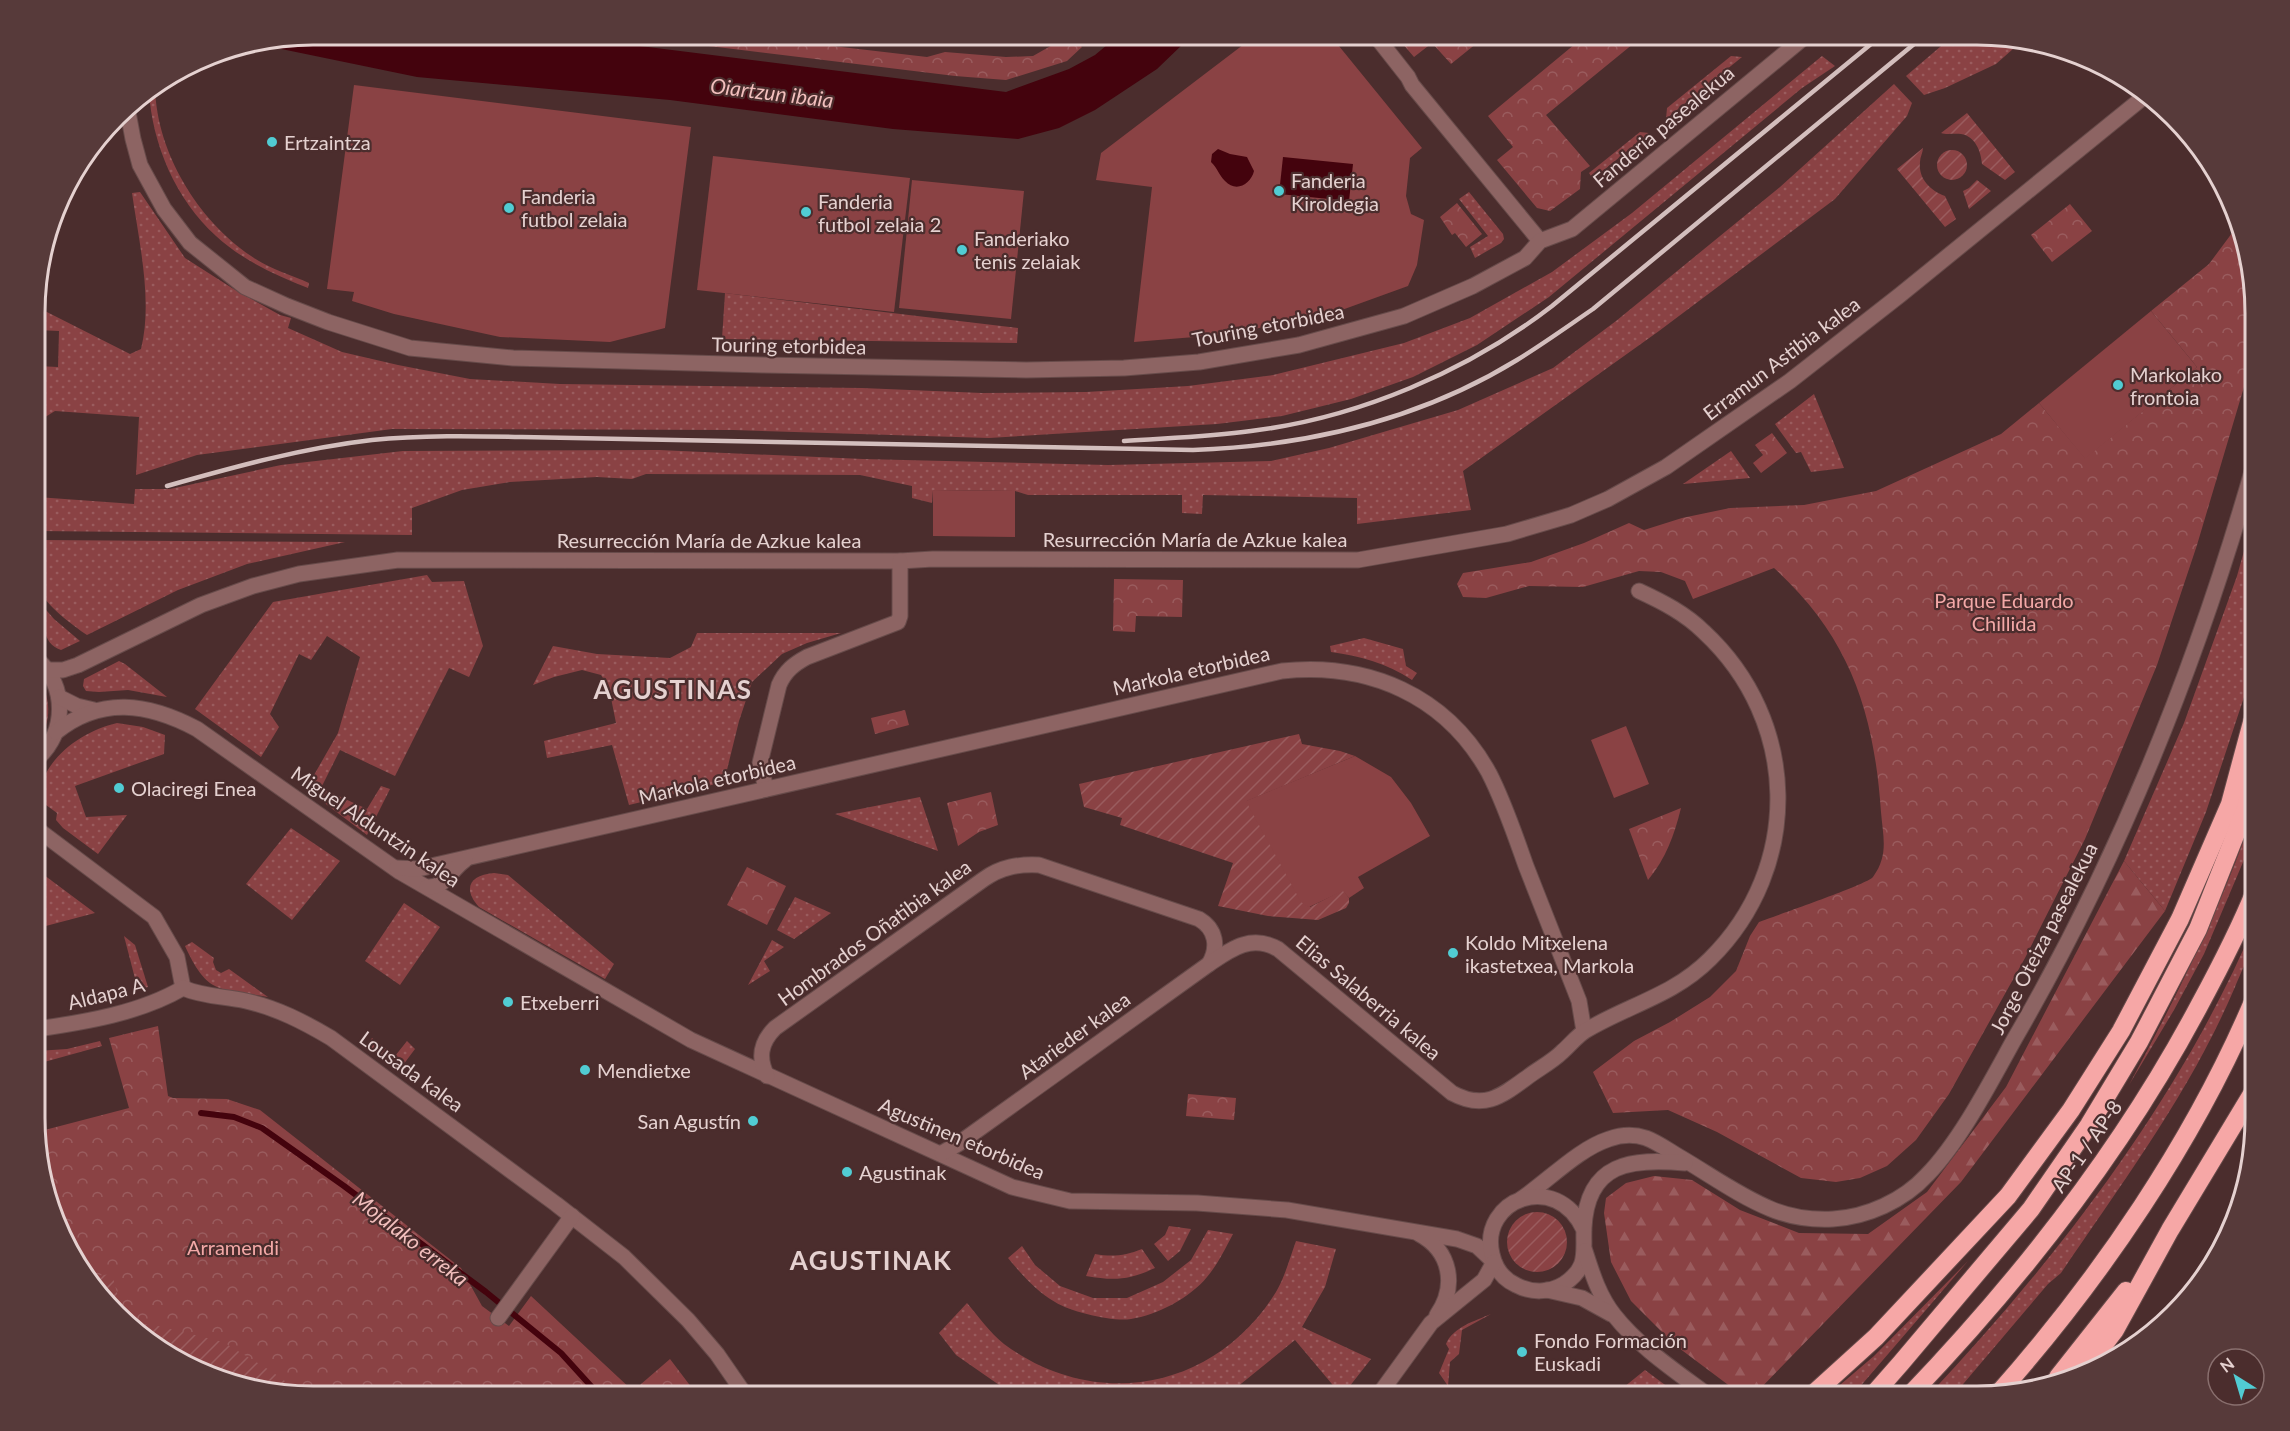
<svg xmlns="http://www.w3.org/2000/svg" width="2290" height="1431" viewBox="0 0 2290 1431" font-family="Lato,sans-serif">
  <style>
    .grass { fill: url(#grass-dots) }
    .forest { fill: url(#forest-firs) }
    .park { fill: url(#park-crowns) }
    .garden { fill: url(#garden-furrows) }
    .pitch { fill: #8a4244 }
    .water { fill: #44030d }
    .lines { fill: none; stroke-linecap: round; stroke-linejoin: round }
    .stream { stroke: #44030d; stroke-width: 6 }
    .minor-casing { stroke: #674b4a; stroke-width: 17 }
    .highway-casing { stroke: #674b4a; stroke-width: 20 }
    .minor { stroke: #8d6463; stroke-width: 15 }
    .highway { stroke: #f6a7a6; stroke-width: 18 }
    .rail { stroke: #d3bebd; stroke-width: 4.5 }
    .poi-dot { fill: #51ccd3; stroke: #4b2d2d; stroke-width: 2 }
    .labels { text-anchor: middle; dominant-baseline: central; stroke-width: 4.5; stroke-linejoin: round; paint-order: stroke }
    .street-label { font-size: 20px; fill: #e5d1d0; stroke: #4b2d2d }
    .poi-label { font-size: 20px; fill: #e5d1d0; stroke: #4b2d2d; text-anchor: start }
    .park-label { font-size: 20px; fill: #f3a8a7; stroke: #4b2d2d }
    .water-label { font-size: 21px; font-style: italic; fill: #f2bfbd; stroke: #4b2d2d }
    .district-label { font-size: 26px; font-weight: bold; letter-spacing: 1.5px; fill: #e5d1d0; stroke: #4b2d2d }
    .rim { fill: none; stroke: #e5d1d0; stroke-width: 3 }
  </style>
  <defs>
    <pattern id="grass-dots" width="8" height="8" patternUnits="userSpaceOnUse" patternTransform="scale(1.5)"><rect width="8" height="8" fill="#8a4244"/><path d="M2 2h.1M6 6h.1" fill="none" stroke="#9a5c5e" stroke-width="1.8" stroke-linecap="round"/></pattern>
    <pattern id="forest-firs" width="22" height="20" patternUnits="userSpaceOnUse" patternTransform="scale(1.5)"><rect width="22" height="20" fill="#8a4244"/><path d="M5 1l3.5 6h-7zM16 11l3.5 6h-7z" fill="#9a5c5e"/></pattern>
    <pattern id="park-crowns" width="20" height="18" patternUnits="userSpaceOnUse" patternTransform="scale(1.5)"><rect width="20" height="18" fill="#8a4244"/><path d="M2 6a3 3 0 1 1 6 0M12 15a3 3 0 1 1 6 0" fill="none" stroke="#9a5c5e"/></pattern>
    <pattern id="garden-furrows" width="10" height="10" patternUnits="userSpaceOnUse" patternTransform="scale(1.5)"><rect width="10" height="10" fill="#8a4244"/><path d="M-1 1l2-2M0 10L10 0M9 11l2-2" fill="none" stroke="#9a5c5e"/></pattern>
  </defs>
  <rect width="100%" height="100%" fill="#4b2d2d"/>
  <g class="grass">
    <polygon points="1954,35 1977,35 2022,41 1996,64 1945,88 1924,95 1906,76"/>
    <polygon points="1731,56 1742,57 1666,119 1667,108"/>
    <path d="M1822 56 1835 66 1802 88 1549 297 1477 345 1413 377 1351 399 1282 416 1217 424 989 438 733 430 392 429 197 455 136 475 139 417 55 411 42 419 37 437V366L58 367 59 331 37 330V307L130 354 141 349C153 301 139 242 132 193L140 192 185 258 232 288 280 315 291 318 288 328 342 352 398 365 470 379 560 384 862 388 982 393 1086 392 1188 386 1273 375 1404 343 1470 318 1552 272 1632 213Z"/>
    <polygon points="1894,84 1912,103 1907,116 1835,199 1659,331 1463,471 1471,510 1357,524 1357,498 1203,495 1202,514 1182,513 1182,495 1028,495 1015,491 933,490 932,503 912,498 912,486 860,475 646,474 632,479 597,477 510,482 462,490 412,508 412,535 37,531 37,497 134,504 135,489 170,489 281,465 403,451 659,450 863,459 1108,465 1271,461 1329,448 1458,410 1553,368 1616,321 1780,187"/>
    <path d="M155 88C157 154 199 222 254 258 271 269 291 275 309 283L308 288C275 275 242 260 216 236 176 200 152 144 149 91Z"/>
    <polygon points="1640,132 1649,133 1593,179 1589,173"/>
    <polygon points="1469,192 1503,234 1504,239 1501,243 1475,258 1470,247 1488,236 1459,199"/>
    <polygon points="725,293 1018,328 1017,343 722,339"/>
    <polygon points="1814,394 1844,468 1811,472 1801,452 1796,453 1775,424"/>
    <polygon points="1731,451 1750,478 1683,484"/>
    <polygon points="2255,512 2255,657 2249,682 2206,812 2165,911 2124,861 2184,723 2237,576"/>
    <path d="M37 540 345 542 247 564 178 590 87 635C72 625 41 602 37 584 34 571 37 553 37 540Z"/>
    <polygon points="427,575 432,582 464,581 483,646 469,677 449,668 395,776 340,750 321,788 367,809 381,786 390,789 367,835 306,789 338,733 360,657 327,636 311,660 299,654 270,714 279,727 261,757 195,709 273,602"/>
    <path d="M41 604 54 619 80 641 61 650C41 643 44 622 41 604Z"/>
    <polygon points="697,633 841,633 807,643 782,654 752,682 739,721 724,782 629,805 612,745 547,758 544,741 616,723 609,688 601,675 582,670 554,677 533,685 553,646 597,654 670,658 691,647"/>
    <path d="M1364 638 1403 649 1406 666 1417 673 1412 680C1386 663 1361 656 1331 652L1330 646Z"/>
    <polygon points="119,661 125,664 167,697 128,690 99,692 86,691 83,686 84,679"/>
    <path d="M117 723 143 727 165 735 164 754 75 786 86 817 127 815 98 854 63 828 56 820 57 813 46 805 39 793C46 756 83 731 117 723Z"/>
    <polygon points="920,797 938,851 835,814"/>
    <path d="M2255 808V834L2204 954 2174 1010 2129 1085C2177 995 2223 905 2255 808Z"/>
    <polygon points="291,828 340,861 292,920 246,884"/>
    <polygon points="37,871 44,875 95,913 42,927 37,939"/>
    <path d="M494 873 508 875 614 964 605 979 479 907C462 888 470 875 494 873Z"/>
    <polygon points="795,897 831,913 794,939 777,930"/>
    <polygon points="404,903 440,927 400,985 365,961"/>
    <path d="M2255 923C2255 947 2244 965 2235 987 2191 1091 2124 1180 2061 1273L2048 1284 1953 1396H1928C2058 1258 2181 1098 2255 923Z"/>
    <polygon points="124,936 135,945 148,987 138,990"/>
    <polygon points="772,940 784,947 764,961 770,971 748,985"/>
    <path d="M192 942 214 958 213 962 216 970 221 973 229 969 268 997C219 988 208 996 185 946Z"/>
    <polygon points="372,1038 395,1056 407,1041 415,1049 400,1069 367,1045"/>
    <polygon points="100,1041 102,1046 37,1064 37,1051 67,1049"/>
    <polygon points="2241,1205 2209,1272 2187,1293"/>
    <polygon points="1169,1226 1191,1229 1180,1251 1168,1261 1154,1244 1165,1235"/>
    <path d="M1208 1230 1233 1234C1225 1249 1218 1264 1207 1277 1190 1298 1157 1315 1131 1319 1113 1322 1071 1312 1055 1302 1036 1291 1022 1275 1008 1258L1022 1246 1035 1265 1060 1286 1093 1298H1127L1163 1282 1191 1260Z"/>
    <path d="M1296 1241 1336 1249 1325 1287 1302 1327 1371 1359 1342 1396 1295 1340 1226 1396H1015L956 1355 939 1333 967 1303C978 1316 990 1333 1004 1344 1096 1412 1215 1390 1276 1292 1285 1277 1290 1257 1296 1241Z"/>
    <path d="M1142 1249 1155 1268C1129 1280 1115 1281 1086 1276L1095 1254C1112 1257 1125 1256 1142 1249Z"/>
    <polygon points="1968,1261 1852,1396 1827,1396 1874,1356"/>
    <path d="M1491 1314 1462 1330 1459 1354 1450 1362 1448 1386 1439 1373 1449 1349 1446 1344C1453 1327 1475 1321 1491 1314Z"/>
    <polygon points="1645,1370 1680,1396 1631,1396 1624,1387"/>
  </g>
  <polygon class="forest" points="2124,861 2165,911 1961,1182 1753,1396 1743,1396 1675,1345 1631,1301 1611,1262 1604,1213 1606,1198 1626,1183 1654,1176 1692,1180 1740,1210 1799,1233 1868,1234 1927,1192 2006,1087"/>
  <g class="park">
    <polygon points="619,35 738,35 927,57 945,52 1006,57 1033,56 1070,35 1082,47 1067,61 1006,80 955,76"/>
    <polygon points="951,35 1039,35 1024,43"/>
    <polygon points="1395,35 1487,35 1451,64 1432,43 1414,57"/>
    <polygon points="1567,35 1644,35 1546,115 1590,166 1581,172 1580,189 1550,211 1537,208 1497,160 1513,147 1488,116 1575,44"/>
    <polygon points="1457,203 1482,234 1466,247 1455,233 1452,235 1440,217"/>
    <polygon points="2070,204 2092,231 2052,262 2031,235"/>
    <path d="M2235 229 2255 295V350L2197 545 2157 665 2085 839 2025 958 1949 1094 1916 1140 1887 1166 1860 1178 1836 1182 1801 1178 1717 1132 1668 1110 1613 1113 1593 1072 1634 1041 1670 1022 1710 997 1736 971 1750 936 1759 922C1775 916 1868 884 1873 877 1889 855 1883 837 1881 812 1874 712 1850 637 1774 568L1693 599 1685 581 1661 572 1639 571 1583 587 1529 586 1486 598 1463 597 1457 584 1463 573 1531 562 1584 543 1629 523 1644 530 1682 518 1730 508 1804 505 1876 491 2001 434 2039 403 2085 458 2197 367 2151 311 2209 264Z"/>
    <polygon points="1772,433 1787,453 1761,473 1753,463 1763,455 1755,445"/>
    <polygon points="1114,579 1183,580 1182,617 1136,616 1135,632 1113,631"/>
    <polygon points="905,710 909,725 875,734 871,718"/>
    <polygon points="991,792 998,825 979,832 958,846 947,803"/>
    <path d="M1681 808C1674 836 1666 858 1648 880L1629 829Z"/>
    <polygon points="747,867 786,886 767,925 727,905"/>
    <polygon points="158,1026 168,1096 173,1098 227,1099 260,1110 461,1268 482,1306 509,1326 531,1296 633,1391 670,1359 698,1396 313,1396 241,1387 159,1350 81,1272 37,1154 37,1132 129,1108 109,1038"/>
    <polygon points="1188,1094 1236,1098 1234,1120 1186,1116"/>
  </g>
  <g class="garden">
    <path d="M1967 113 2015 172 2005 180 1982 164C1981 151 1975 136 1961 134 1954 133 1947 135 1941 133Z"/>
    <path d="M1923 148C1923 152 1920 157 1920 162 1918 179 1931 191 1945 196L1956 219 1945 227 1897 169Z"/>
    <circle cx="1952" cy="165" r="15"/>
    <polygon points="1977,180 1991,191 1969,209 1963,191 1969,188"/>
    <path d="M37 677C51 695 53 723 37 741Z"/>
    <polygon points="1299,734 1302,744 1340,751 1355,756 1247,801 1310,907 1343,890 1349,898 1349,903 1346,908 1318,920 1268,916 1218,906 1233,863 1120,825 1122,818 1084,807 1079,784"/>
    <circle cx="1537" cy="1242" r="30"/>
    <polygon points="112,1274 120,1304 114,1305 86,1277"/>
    <polygon points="150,1324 223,1342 271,1371 304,1395 241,1387 159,1350 134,1325"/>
  </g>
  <g class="pitch">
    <polygon points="1256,35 1330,35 1422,148 1410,158 1406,196 1411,214 1424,220 1417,265 1408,286 1339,311 1231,334 1134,342 1152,187 1096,180 1101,153"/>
    <polygon points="354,85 691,127 665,328 610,342 500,337 394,314 352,301 354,292 327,289"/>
    <polygon points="713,156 910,178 894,312 697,290"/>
    <polygon points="912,180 1024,191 1011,319 899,308"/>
    <polygon points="2151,311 2197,367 2085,459 2039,403"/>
    <polygon points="933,490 1015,491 1015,537 933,536"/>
    <polygon points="1626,726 1649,784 1614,798 1591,740"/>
    <polygon points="1355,756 1391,777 1411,803 1430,836 1358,877 1364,888 1349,898 1343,891 1309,907 1301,902 1246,801"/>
  </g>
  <g class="water">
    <polygon points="313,35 552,35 1006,92 1069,69 1095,55 1119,35 1173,35 1183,44 1157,69 1095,110 1059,128 1018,139 893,129 670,100 417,77 262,45"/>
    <path d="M1218 149 1230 154 1247 157 1254 171C1251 184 1236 193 1225 181 1219 175 1218 169 1211 162L1212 154Z"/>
    <polygon points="1283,157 1353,164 1349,201 1279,194"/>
  </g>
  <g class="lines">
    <polyline class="stream" points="201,1113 234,1117 262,1128 344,1186 486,1292 561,1353 600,1396"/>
    <defs>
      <g id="minor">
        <polyline points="1375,35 1408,77 1412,85 1540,241"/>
        <polyline points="127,107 133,139 140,165 164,209 190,243 245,287 287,306 328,322 410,348 513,358 763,365 1026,370 1124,368 1199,362 1299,345 1404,316 1473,286 1525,258 1540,241 1572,229 1807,35"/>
        <path d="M37 659C67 687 67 731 37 759"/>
        <polyline points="47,670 63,670 78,665 201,605 253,586 299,574 398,560 900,561 933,559 1358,560 1507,534 1571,515 1608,499 1666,467 1790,381 1900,295 2145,96"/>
        <polyline points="59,697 77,706 94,710"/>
        <path d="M56 732C101 696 148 703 197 729L400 872 691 1040 1012 1187 1070 1201 1197 1203 1287 1210 1457 1239 1477 1246 1493 1261"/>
        <path d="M766 789 760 763 779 685C785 671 794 664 807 657L898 622 900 616V561"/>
        <polyline points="37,829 154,917 177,957 183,988"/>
        <path d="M397 868 418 869 1282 671C1368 662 1446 695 1489 773 1504 802 1515 835 1526 866 1544 911 1561 956 1579 1001L1584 1031"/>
        <path d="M427 887C446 888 451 869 465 860"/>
        <path d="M183 988C204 997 224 996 246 1001 277 1008 304 1022 331 1038L556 1204 624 1257 688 1320 717 1354 746 1396"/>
        <path d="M37 1029C86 1022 140 1013 183 988"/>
        <path d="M767 1076C758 1058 760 1043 775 1028L984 879C1001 867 1018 864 1039 865L1199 919C1216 929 1219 947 1209 964"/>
        <path d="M942 1153 958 1144 1209 964C1231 949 1251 934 1278 949L1452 1093C1485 1111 1503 1095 1529 1076 1540 1068 1553 1061 1562 1052 1570 1045 1577 1036 1585 1031 1628 1005 1673 996 1710 959 1803 867 1800 721 1704 632 1686 614 1663 602 1639 591"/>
        <path d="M1521 1199C1548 1181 1578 1149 1609 1139 1620 1135 1634 1134 1646 1138 1657 1142 1668 1150 1678 1156 1709 1174 1739 1196 1771 1209 1790 1217 1812 1220 1833 1219 1867 1217 1903 1201 1927 1175 1961 1140 1991 1081 2015 1038 2120 857 2198 662 2255 461"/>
        <path d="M1584 1230C1556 1169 1479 1200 1492 1254 1495 1268 1503 1279 1516 1285 1531 1293 1549 1293 1564 1284 1589 1267 1583 1253 1584 1228 1587 1162 1632 1158 1685 1163"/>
        <path d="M1419 1234C1451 1251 1457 1286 1437 1315"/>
        <path d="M1585 1251C1592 1273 1599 1296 1614 1315 1639 1347 1677 1372 1709 1396"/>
        <polyline points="1547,1290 1582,1298 1611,1314"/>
        <polyline points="498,1318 572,1216"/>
        <polyline points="1378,1396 1431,1323 1484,1280 1494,1262"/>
      </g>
      <g id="highway">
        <polyline points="2086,1368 2115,1330 2170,1230 2255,1089"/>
        <polyline points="2058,1377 2126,1291"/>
        <path d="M1997 1395C2100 1279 2195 1140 2255 997"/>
        <polyline points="1811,1396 1876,1337 2008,1196 2071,1110 2121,1031 2180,919 2230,804 2255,711"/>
        <polyline points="1872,1396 1901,1363 2031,1209 2089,1125 2139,1042 2198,929 2246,808 2255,774"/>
        <path d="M1909 1396C2022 1278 2122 1151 2199 1006 2219 969 2239 931 2255 891"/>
      </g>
    </defs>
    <use href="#minor" class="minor-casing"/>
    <use href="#highway" class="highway-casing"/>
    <use href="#minor" class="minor"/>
    <use href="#highway" class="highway"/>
    <g class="rail">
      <path d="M1124 441C1166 438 1209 437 1251 431 1358 418 1468 371 1552 306L1882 35"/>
      <path d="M167 486C234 467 302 448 372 440 421 435 473 436 522 437L1193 450C1307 446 1419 420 1517 360 1543 344 1568 326 1593 309L1925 35"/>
    </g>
  </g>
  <g class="poi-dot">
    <circle cx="272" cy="142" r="6"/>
    <circle cx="1279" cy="191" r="6"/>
    <circle cx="509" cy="208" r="6"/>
    <circle cx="806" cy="212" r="6"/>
    <circle cx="962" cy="250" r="6"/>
    <circle cx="2118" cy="385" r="6"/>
    <circle cx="119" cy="788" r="6"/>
    <circle cx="1453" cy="953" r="6"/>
    <circle cx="508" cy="1002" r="6"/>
    <circle cx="585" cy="1070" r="6"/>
    <circle cx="753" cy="1121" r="6"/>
    <circle cx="847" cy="1172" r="6"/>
    <circle cx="1522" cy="1352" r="6"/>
  </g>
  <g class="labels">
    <g class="street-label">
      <text transform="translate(1663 126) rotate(-40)">Fanderia pasealekua</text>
      <text transform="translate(1268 325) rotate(-11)">Touring etorbidea</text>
      <text transform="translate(789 345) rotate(1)">Touring etorbidea</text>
      <text transform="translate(1781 358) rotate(-37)">Erramun Astibia kalea</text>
      <text x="1195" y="539">Resurrección María de Azkue kalea</text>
      <text x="709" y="540">Resurrección María de Azkue kalea</text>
      <text transform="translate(1191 670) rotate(-13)">Markola etorbidea</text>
      <text transform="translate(717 779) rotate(-13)">Markola etorbidea</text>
      <text transform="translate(376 826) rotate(34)">Miguel Alduntzin kalea</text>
      <text transform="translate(874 932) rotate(-36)">Hombrados Oñatibia kalea</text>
      <text transform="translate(2043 938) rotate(-63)">Jorge Oteiza pasealekua</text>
      <text transform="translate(106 993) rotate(-14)">Aldapa A</text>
      <text transform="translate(1369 997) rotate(40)">Elias Salaberria kalea</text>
      <text transform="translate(1074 1035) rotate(-36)">Atarieder kalea</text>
      <text transform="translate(412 1071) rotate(36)">Lousada kalea</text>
      <text transform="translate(962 1138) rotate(23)">Agustinen etorbidea</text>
      <text transform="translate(2086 1146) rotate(-55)">AP-1 / AP-8</text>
    </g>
    <g class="poi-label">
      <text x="284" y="142">Ertzaintza</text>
      <text x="1291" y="180">Fanderia<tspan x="1291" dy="23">Kiroldegia</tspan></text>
      <text x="521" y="196">Fanderia<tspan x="521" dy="23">futbol zelaia</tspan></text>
      <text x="818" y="201">Fanderia<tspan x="818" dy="23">futbol zelaia 2</tspan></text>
      <text x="974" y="238">Fanderiako<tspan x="974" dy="23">tenis zelaiak</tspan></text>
      <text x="2130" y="374">Markolako<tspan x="2130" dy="23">frontoia</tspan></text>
      <text x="131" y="788">Olaciregi Enea</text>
      <text x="1465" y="942">Koldo Mitxelena<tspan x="1465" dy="23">ikastetxea, Markola</tspan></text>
      <text x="520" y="1002">Etxeberri</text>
      <text x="597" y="1070">Mendietxe</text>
      <text x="741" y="1121" text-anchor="end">San Agustín</text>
      <text x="859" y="1172">Agustinak</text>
      <text x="1534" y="1340">Fondo Formación<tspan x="1534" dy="23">Euskadi</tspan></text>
    </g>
    <g class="park-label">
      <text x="2004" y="600">Parque Eduardo<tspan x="2004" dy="23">Chillida</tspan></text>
      <text x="233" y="1247">Arramendi</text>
    </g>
    <g class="water-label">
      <text transform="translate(772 92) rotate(7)">Oiartzun ibaia</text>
      <text transform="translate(411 1238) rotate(38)">Mojalako erreka</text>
    </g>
    <g class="district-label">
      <text x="673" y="689">AGUSTINAS</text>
      <text x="871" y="1260">AGUSTINAK</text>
    </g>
  </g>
  <path d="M0 0H2290V1431H0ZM313 45H1977A268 268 0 0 1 2245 313V1118A268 268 0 0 1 1977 1386H313A268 268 0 0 1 45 1118V313A268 268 0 0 1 313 45Z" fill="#573a3a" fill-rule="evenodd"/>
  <path class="rim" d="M313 45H1977A268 268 0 0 1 2245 313V1118A268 268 0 0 1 1977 1386H313A268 268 0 0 1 45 1118V313A268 268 0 0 1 313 45Z"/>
  <g transform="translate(2236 1377) rotate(323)"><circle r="28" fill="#4b2d2d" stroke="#896f6e" stroke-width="1.5"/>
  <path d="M0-4.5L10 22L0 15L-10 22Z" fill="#51ccd3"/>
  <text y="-9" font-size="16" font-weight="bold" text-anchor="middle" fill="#e5d1d0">N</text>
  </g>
</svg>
